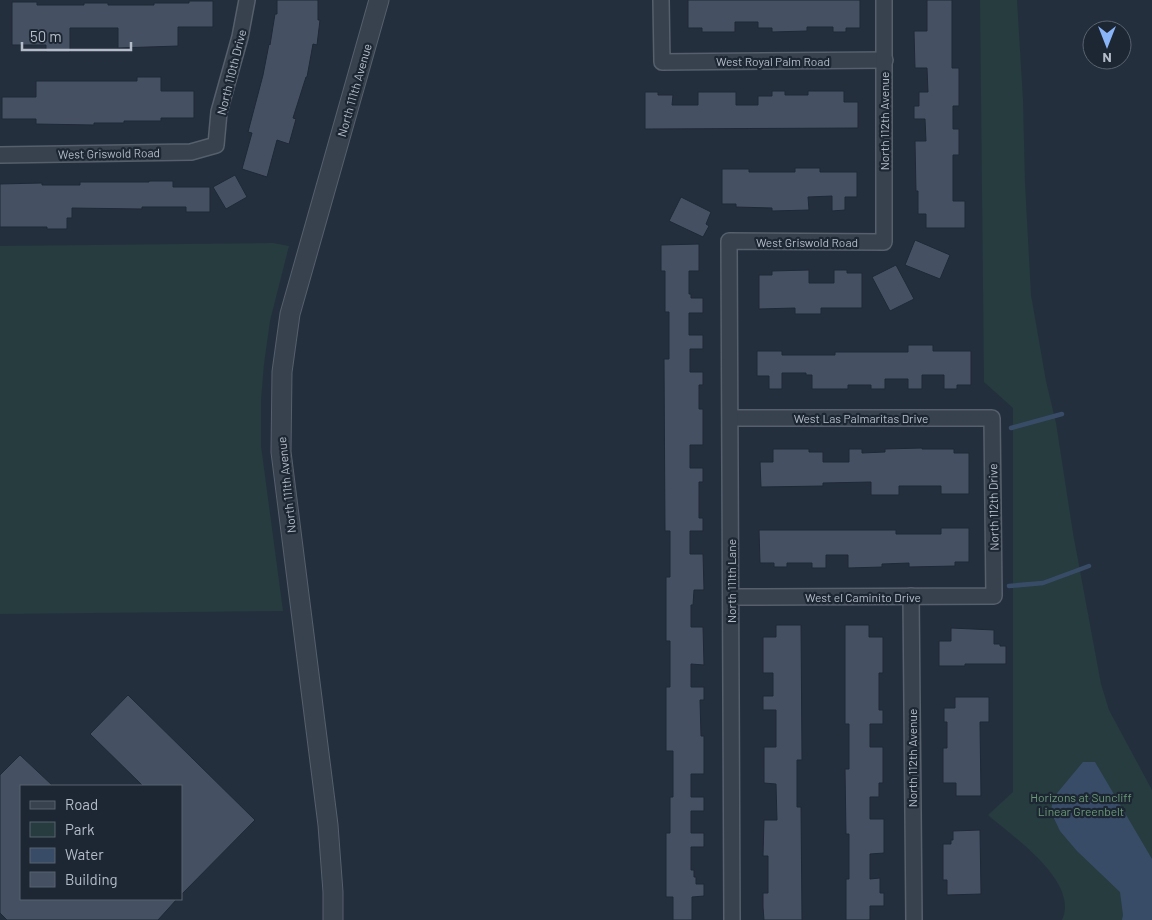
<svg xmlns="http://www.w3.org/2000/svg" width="1152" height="920" viewBox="0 0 1152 920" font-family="Barlow,sans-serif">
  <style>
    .green { fill: #263c3f }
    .water { fill: #394c67 }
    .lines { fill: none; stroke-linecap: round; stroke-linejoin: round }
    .stream { stroke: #394c67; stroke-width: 4.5 }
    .building { fill: #455162; stroke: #1f2835 }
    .minor-casing { stroke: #565f6c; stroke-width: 18 }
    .tertiary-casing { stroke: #565f6c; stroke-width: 21 }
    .minor { stroke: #38414e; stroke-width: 15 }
    .tertiary { stroke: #38414e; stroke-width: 19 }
    .labels { text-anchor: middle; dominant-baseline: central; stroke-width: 4.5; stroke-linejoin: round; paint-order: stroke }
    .street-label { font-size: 12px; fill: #b4bcc9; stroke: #1d2633 }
    .park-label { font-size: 12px; fill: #6b9a76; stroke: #1d2633 }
  </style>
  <rect width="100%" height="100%" fill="#242f3e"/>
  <g class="green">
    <path d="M980 0H1017L1023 100 1025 183 1031 295 1046 381 1056 423 1073 533 1101 684 1109 710 1152 790V920H1062C1080 882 1012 836 988 815L1013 792V408L984 382Z"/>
    <polygon points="273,243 289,246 270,321 264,364 261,400 261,446 283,611 0,614 0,246"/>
  </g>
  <polygon class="water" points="1083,762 1095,762 1152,859 1152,920 1122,920 1123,915 1120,892 1077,851 1060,831 1051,812 1053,798"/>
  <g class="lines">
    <g class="stream">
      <polyline points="1011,428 1062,414"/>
      <polyline points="1009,586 1043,583 1089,566"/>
    </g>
  </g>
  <g class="building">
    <polygon points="277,0 318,0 318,20 320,20 317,45 313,44 307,77 306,77 293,118 296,119 289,144 277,140 267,177 242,169 252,133 248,132 263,75 269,44 270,45 275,14 277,14"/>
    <polygon points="688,0 860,0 860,28 846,28 846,32 833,32 833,27 807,27 807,31 772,32 772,28 758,28 758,22 735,22 735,32 702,32 702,28 688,28"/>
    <polygon points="927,0 952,0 952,68 959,68 959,106 953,106 953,129 959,129 959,155 953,155 953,201 965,201 965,228 926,228 926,214 918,214 918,191 916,191 915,141 926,141 925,119 914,119 914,106 919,106 919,92 928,92 927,68 915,68 914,31 927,31"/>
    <polygon points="189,1 213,1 213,27 178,27 178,46 118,48 118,28 70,28 70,52 46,52 46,45 12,45 12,2 37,2 37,5 84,5 84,3 108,3 108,5 154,5 154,3 189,3"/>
    <polygon points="137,77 161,77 161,91 194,91 194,118 161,118 161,121 124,121 124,123 94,123 94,125 36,124 36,119 2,119 2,97 36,97 36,81 137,81"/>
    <polygon points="772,91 785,91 785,95 808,95 808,91 844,91 844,102 858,102 858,128 645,129 645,92 658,92 658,95 673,95 672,105 698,105 698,92 736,92 736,105 758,105 758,96 772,96"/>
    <polygon points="795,168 820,168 820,172 857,172 857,197 845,197 845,210 832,211 832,196 808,197 809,210 772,211 772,208 736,207 736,204 722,204 722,169 749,169 749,172 795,172"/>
    <polygon points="235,175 247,197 226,209 213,187"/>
    <polygon points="149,181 173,181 173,187 210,187 210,212 186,212 186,207 142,207 142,209 72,208 72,218 67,218 67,229 47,229 47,227 0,227 0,184 42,183 42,185 80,185 80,182 149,182"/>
    <polygon points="681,197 711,212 706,224 709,226 703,237 669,221"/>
    <polygon points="915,240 950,255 940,279 905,265"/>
    <polygon points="699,244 699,271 689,271 689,294 691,294 691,298 703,298 703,313 689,313 689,335 703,335 703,349 690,349 690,372 703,372 703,385 699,385 699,409 703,409 703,445 690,445 690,468 703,468 703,482 699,482 699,518 703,518 703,531 690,531 690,554 703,554 704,590 694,590 693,605 691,605 691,627 703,627 704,665 691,664 691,687 704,687 704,700 700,700 701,736 704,736 704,774 691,774 691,797 704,797 704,811 691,811 691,833 704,833 704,847 691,847 691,870 694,870 694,877 696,877 696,884 704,884 704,896 692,897 692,920 673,920 673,897 666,897 666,833 670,833 670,797 673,797 673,751 666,751 666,687 670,687 670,641 666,641 666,577 670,577 670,531 665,531 664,359 669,359 669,312 665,312 665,271 661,271 661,245"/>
    <polygon points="896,265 914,299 890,311 872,277"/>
    <polygon points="809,270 809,283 834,283 834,270 847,270 847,273 862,273 862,308 821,308 821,314 795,314 795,308 759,309 759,275 772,275 772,271"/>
    <polygon points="908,345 933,345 933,351 971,351 971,385 957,385 957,389 944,389 944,375 922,375 922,389 908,389 908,379 885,379 885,389 871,389 871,385 848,385 848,389 812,389 812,375 806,375 806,373 782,373 782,389 769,389 769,376 757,376 757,351 782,351 782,355 835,355 835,352 908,352"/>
    <polygon points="922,448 922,449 954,449 954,453 969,453 969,494 941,494 941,486 899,486 899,495 871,495 871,482 823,483 823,486 761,487 760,462 773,462 773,449 809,449 809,452 823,452 823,462 849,462 849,449 862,449 862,453 885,452 885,449"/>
    <polygon points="941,528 969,528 969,562 955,562 955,566 909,567 909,563 882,564 882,567 848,568 848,555 826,555 826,568 812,568 812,563 787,563 787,567 774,567 774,563 760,563 759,530 896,530 896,534 941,534"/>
    <polygon points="776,625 801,625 802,760 797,760 797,807 801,807 802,920 764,920 763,907 763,893 768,893 768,856 763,856 764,820 777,820 776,784 764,783 764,747 776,747 776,710 763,710 763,696 773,696 773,673 763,673 763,637 776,637"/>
    <polygon points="845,625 869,625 869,637 883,637 883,673 879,673 879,710 883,710 883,724 870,724 870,747 883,747 883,783 879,783 879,797 870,797 870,819 884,819 884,853 870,854 870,879 880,878 880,893 884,893 884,906 870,906 870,920 846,920 846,879 849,879 849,834 846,834 845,769 849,769 849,724 845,724"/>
    <polygon points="951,628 994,630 994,644 1000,644 1000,646 1006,646 1006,664 965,664 965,666 939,666 939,641 951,641"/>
    <polygon points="128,695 255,820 181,895 181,786 143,786 90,734"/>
    <polygon points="955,697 989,697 989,722 980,722 981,796 956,796 956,783 943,783 943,748 947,748 947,722 944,722 944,708 955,708"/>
    <polygon points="20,755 53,786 21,786 21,899 177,899 158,920 7,920 0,913 0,775"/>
    <polygon points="980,830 981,894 947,895 947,880 943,880 943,844 951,844 951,840 953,840 953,831"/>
  </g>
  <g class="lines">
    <defs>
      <g id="minor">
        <polyline points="661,0 662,62 885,60"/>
        <polyline points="0,155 191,152 216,145 219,112 240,37 247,0"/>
        <polyline points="731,418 992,418 994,596 732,597"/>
        <polyline points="911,596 914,920"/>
        <polyline points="732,920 729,241 884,242 884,0"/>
      </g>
      <polyline id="tertiary" points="333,920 333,892 328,825 281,452 282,372 290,314 379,0"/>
    </defs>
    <use href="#minor" class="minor-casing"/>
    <use href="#tertiary" class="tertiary-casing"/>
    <use href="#minor" class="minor"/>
    <use href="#tertiary" class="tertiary"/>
  </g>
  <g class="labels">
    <g class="street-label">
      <text x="773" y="61">West Royal Palm Road</text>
      <text transform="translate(231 72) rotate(-76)">North 110th Drive</text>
      <text transform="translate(354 90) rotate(-74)">North 111th Avenue</text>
      <text transform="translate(884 121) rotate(-90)">North 112th Avenue</text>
      <text transform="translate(109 153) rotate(-1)">West Griswold Road</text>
      <text x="807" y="242">West Griswold Road</text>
      <text x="861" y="418">West Las Palmaritas Drive</text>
      <text transform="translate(286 485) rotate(-96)">North 111th Avenue</text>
      <text transform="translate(993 507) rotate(-91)">North 112th Drive</text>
      <text transform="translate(731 581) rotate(-90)">North 111th Lane</text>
      <text x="863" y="597">West el Caminito Drive</text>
      <text transform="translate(912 758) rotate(-90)">North 112th Avenue</text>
    </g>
    <g class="park-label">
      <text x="1081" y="797">Horizons at Suncliff<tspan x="1081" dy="14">Linear Greenbelt</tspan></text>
    </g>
  </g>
  <rect x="20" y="785" width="162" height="115" fill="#1d2633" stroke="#59626f"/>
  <rect x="30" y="801" width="25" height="8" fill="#38414e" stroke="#59626f"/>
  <text x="65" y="810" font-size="15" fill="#b4bcc9">Road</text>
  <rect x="30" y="822" width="25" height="15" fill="#263c3f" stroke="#59626f"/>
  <text x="65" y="835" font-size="15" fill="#b4bcc9">Park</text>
  <rect x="30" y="848" width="25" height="15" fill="#394c67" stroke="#59626f"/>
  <text x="65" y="860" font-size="15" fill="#b4bcc9">Water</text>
  <rect x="30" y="872" width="25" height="15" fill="#455162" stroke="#59626f"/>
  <text x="65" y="885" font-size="15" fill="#b4bcc9">Building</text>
  <g transform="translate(1107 45) rotate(180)"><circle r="24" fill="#1d2633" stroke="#59626f"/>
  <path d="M0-4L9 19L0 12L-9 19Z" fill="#8ab4f8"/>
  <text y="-8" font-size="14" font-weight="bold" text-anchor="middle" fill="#b4bcc9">N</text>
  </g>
  <path d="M22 42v8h109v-8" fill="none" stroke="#b4bcc9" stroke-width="2.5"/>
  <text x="30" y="42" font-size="15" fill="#b4bcc9" stroke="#1d2633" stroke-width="4" paint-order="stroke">50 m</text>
</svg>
